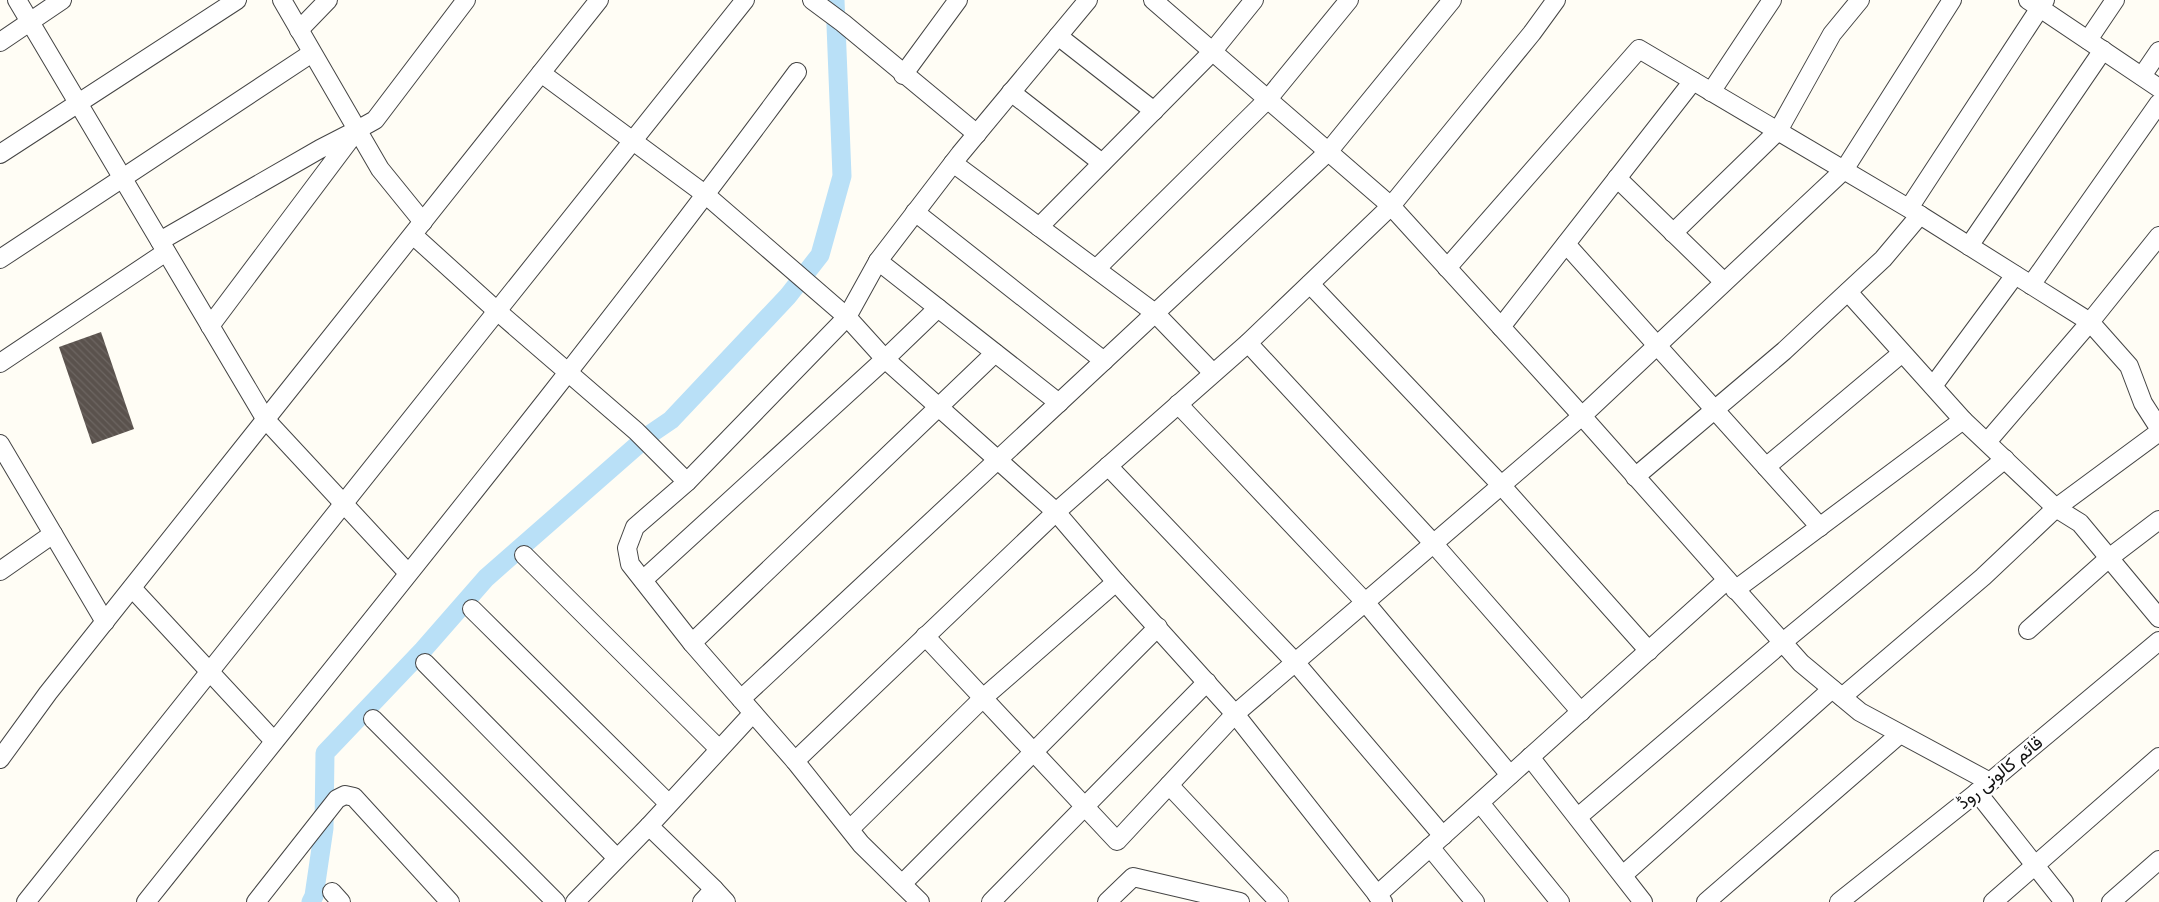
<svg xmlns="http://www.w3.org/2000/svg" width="2159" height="902" viewBox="0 0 2159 902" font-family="Spectral,Vazirmatn,serif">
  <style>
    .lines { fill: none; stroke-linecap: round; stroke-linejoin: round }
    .canal { stroke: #b9e0f7; stroke-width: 19 }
    .building { fill: url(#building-back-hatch) }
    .minor-casing { stroke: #444; stroke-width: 20 }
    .minor { stroke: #fff; stroke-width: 18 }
    .labels { text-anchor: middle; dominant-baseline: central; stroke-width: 5; stroke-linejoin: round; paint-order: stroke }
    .street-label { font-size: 18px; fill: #111; stroke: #fff }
  </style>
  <defs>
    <pattern id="building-back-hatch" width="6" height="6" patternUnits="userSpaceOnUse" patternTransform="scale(1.25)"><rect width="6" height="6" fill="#5a524d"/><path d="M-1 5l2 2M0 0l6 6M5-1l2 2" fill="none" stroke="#6d6662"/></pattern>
  </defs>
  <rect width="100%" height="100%" fill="#fffdf5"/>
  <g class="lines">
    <polyline class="canal" points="311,902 314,896 324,828 325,753 423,650 486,578 649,435 671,420 788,296 820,255 842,176 835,0"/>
  </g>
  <polygon class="building" points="101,332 134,429 92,444 59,347"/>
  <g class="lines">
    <defs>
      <g id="minor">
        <polyline points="17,0 266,420 408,573"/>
        <polyline points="282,0 380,169 423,222"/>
        <polyline points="812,0 843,23 977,134"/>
        <polyline points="1153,0 1391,206 1582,416 1801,663 1860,712 1990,782"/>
        <polyline points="2028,0 2159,88"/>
        <polyline points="299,30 328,0"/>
        <polyline points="1058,36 1154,111"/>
        <polyline points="2088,40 2115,0"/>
        <polyline points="0,42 62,0"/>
        <polyline points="541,73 706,195 847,317 885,359 1056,512 1116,582 1235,714 1383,902"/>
        <polyline points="903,75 958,0"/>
        <polyline points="2142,76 2159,51"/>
        <polyline points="1011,92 1102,163"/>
        <polyline points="1711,92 1772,0"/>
        <polyline points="357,130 375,120 466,0"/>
        <polyline points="0,154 237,0"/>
        <polyline points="953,163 1155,313 1213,373"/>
        <polyline points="1617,178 1724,282"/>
        <polyline points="1909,208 2045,0"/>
        <polyline points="915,212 1104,361"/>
        <polyline points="1039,227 1212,52 1254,0"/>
        <polyline points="1673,233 1778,131 1832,34 1860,0"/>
        <polyline points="413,235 497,311 636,431 687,482"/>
        <polyline points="160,241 320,149 357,130 210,326"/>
        <polyline points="1566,244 1820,527"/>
        <polyline points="1969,246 2103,50"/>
        <polyline points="0,259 312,53"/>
        <polyline points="878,261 1059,403"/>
        <polyline points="1447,268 1639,49 1920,215 2090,322 2129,366 2143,403 2159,428"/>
        <polyline points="1096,269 1268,99 1349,0"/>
        <polyline points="1310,284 1501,485 1649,651"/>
        <polyline points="2031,285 2159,103"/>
        <polyline points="1501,327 1693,81"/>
        <polyline points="1248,343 1433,543 1581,712"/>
        <polyline points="0,363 166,252"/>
        <polyline points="1933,386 2015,275"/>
        <polyline points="1178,404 1365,602 1510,775"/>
        <polyline points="1963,420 2056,508 2080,523 2159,618"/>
        <polyline points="1987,442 2090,322 2159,236"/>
        <polyline points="0,444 105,622"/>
        <polyline points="1108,466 1295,662 1443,836"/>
        <polyline points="1766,467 1902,353"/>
        <polyline points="1635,477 1784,351 1883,259 1920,215"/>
        <polyline points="524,555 719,749"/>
        <polyline points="0,571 53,534"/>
        <polyline points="643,580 885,359 938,308"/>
        <polyline points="132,588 274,741"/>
        <polyline points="1735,590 1963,420 1848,292"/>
        <polyline points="472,609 668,803"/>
        <polyline points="2028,630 2109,558 2159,520"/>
        <polyline points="925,636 1117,841 1235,714 1582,416 1844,170 1952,0"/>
        <polyline points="692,643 995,353"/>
        <polyline points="425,663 613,854 616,859"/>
        <polyline points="1842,697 1983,577 2056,508 2159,432"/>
        <polyline points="741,699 1328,152 1452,0"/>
        <polyline points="373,719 556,902"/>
        <polyline points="1530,757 1643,902"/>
        <polyline points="0,759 48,693 599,0"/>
        <polyline points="795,761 1056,512 1248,343 1391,206 1532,33 1556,0"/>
        <polyline points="1169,785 1279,902"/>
        <polyline points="1977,792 2064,902"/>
        <polyline points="1480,803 1560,902"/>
        <polyline points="1578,817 1783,642 2005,459"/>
        <polyline points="649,826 714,889 702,902"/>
        <polyline points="850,829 983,698 1116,582"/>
        <polyline points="1430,847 1475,902"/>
        <polyline points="1623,875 1832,689"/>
        <polyline points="902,884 1158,627"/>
        <polyline points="714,889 726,902"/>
        <polyline points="332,892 341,902"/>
        <polyline points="1377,895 1727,580"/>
        <polyline points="26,902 745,0"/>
        <path d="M146 902C365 627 588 355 797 72"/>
        <polyline points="256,902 337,799 345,795 354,797 450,902"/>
        <polyline points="575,902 649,826 753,713"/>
        <polyline points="920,902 861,844 795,761 692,643 630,564 627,548 635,527 687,482 847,317 878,261 960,154 1088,0"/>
        <polyline points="991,902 1207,682"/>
        <polyline points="1107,902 1133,877 1240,902"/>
        <polyline points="1706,902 1900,734"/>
        <polyline points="1839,902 1990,782 2159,641"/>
        <polyline points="1993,902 2159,757"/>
        <polyline points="2111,902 2159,860"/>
      </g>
    </defs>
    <use href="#minor" class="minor-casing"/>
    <use href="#minor" class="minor"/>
  </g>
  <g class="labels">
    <g class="street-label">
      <text transform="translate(2000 773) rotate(-39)">قائم کالونی روڈ</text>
    </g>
  </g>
</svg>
